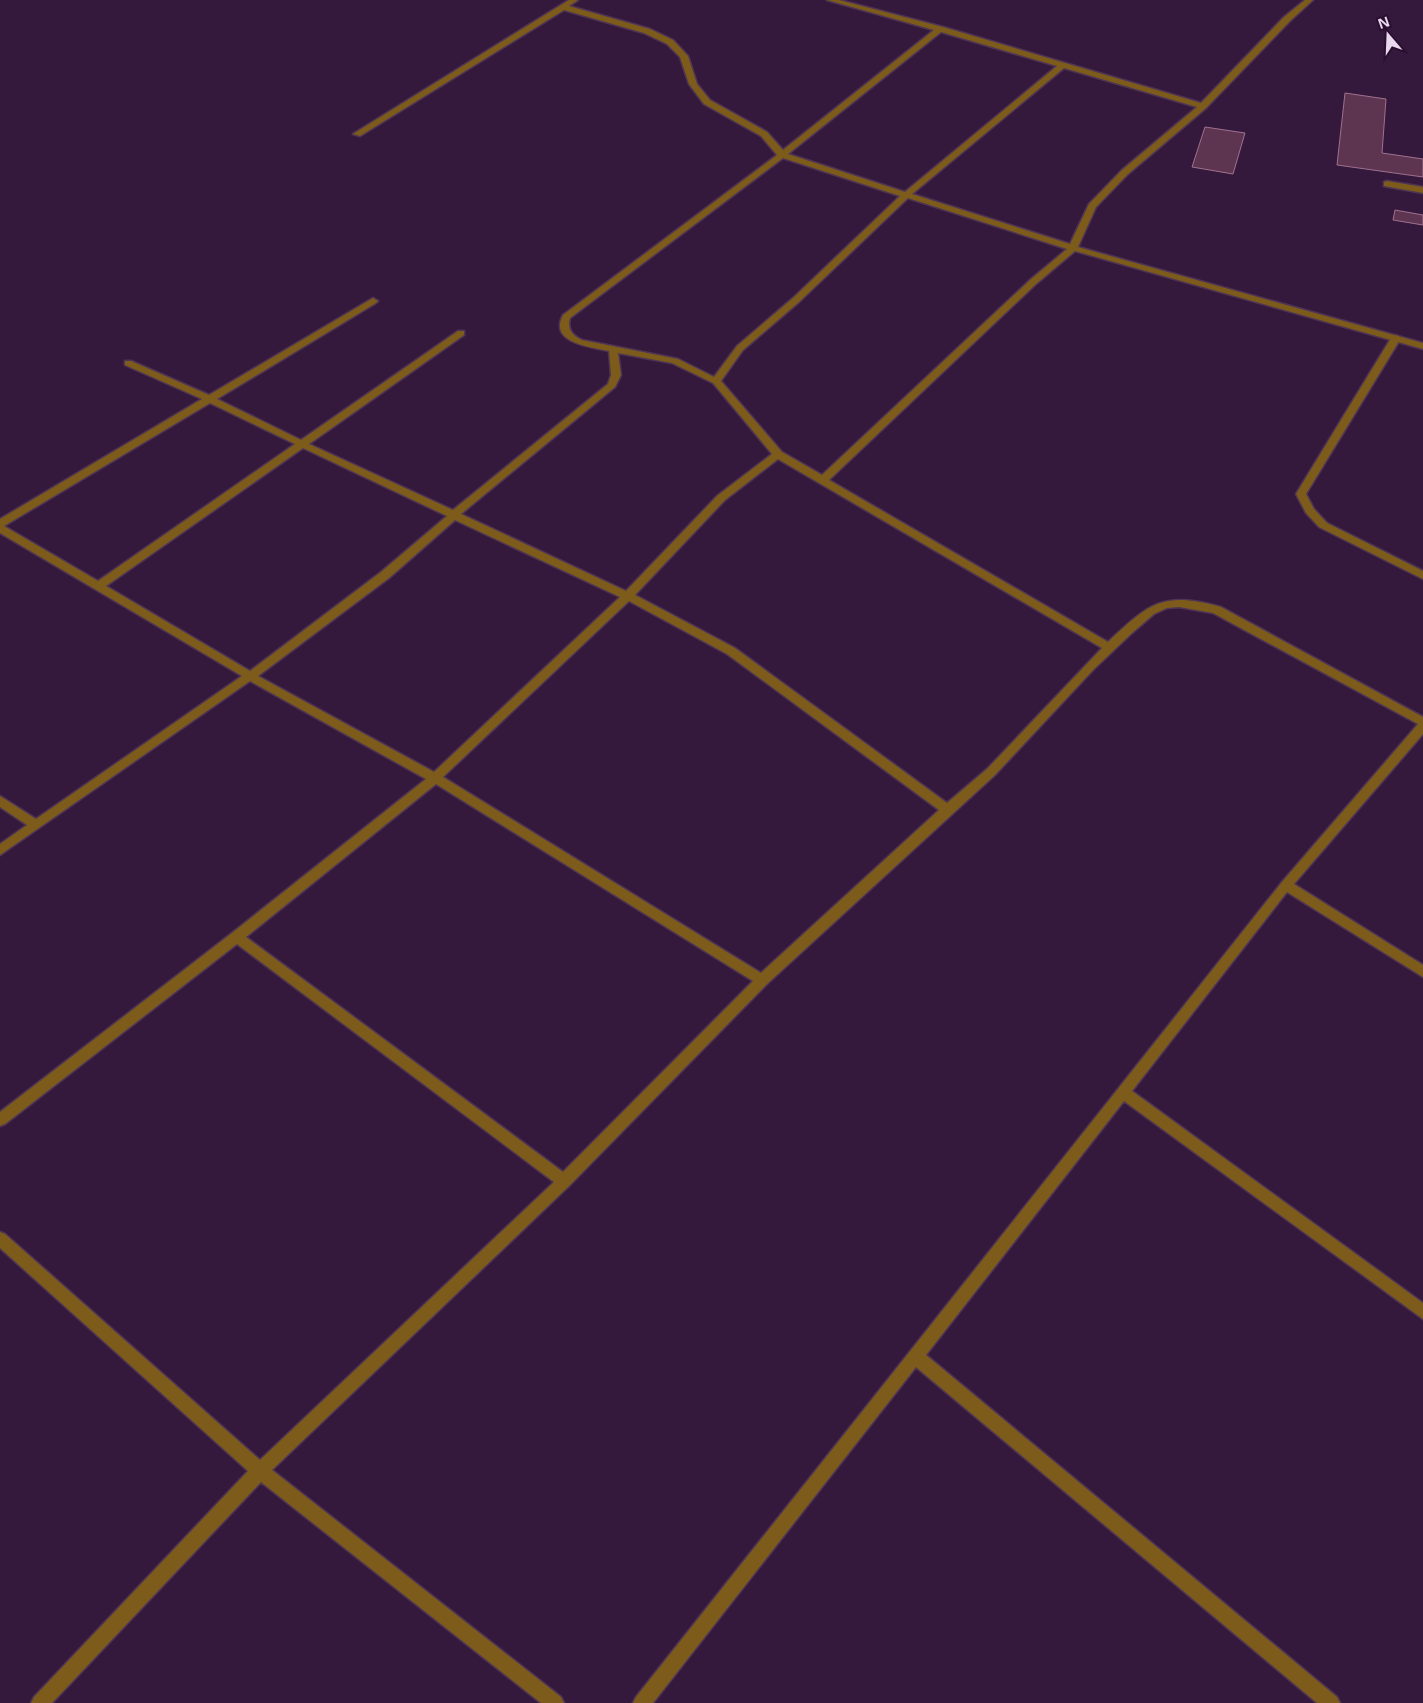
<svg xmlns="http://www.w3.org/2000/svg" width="1423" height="1703" viewBox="0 0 1423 1703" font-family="'Open Sans',sans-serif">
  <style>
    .building { fill: #5e3551; stroke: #9f718f }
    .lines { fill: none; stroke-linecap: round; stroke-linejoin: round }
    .lane-casing { stroke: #4e3455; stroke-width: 3 }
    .street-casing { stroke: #4e3455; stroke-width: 3 }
    .lane { fill: #7c5b1b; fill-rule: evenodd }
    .street { fill: #7c5b1b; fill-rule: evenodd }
  </style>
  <rect width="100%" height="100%" fill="#35193c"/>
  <g class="building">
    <polygon points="1345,93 1386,99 1382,153 1423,159 1423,177 1337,165"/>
    <polygon points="1205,127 1245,133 1233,174 1192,167"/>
    <polygon points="1395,210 1423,215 1423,225 1393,220"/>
  </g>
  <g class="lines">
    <defs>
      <g id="lane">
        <polygon points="1387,181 1423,187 1423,193 1384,186 1384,182"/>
        <polygon points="1396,335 1401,338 1306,494 1314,509 1327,523 1423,571 1423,579 1319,527 1306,513 1296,494 1391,338"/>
      </g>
      <path id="street" d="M569 0H578L569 6 650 29 673 40 688 56 697 84 710 100 767 132 783 150 934 30 827 0H839L943 27 1201 103 1284 17 1305 0H1313L1290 21 1206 108 1128 174 1096 207 1078 247 1423 343V349L1075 251 1036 284 829 480 1108 642C1150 603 1162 591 1221 607L1423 717V734L1294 884 1423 965V977L1287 892 1132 1091 1423 1303V1319L1124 1101 926 1355 1337 1697 1340 1703H1317L916 1367 653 1703H633L636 1697 1282 882 1418 724 1213 613 1179 607 1167 608 1154 614 1132 633 1093 670 995 775 767 984 569 1186 272 1470 561 1697 564 1703H541L261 1482 52 1703H31L34 1697 248 1471 0 1248V1232L5 1234 260 1460 554 1182 237 944 5 1124 0 1126V1112L232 933 426 779 250 681 0 855V844L27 825 0 807V796L36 819 242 676 0 533V519L202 399 125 365V361H131L209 395 373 298 378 301 376 303 217 399 301 440 458 331H464V335L309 444 453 510 608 384 611 375 609 351C591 347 548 343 563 315L777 155 761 136 704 104 689 84 680 57 667 44 644 33 564 10 360 136 353 134ZM941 32 1057 66 905 192 788 154ZM1064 68 1197 107 1122 170 1089 204 1070 244 912 194ZM783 158 900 196 793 298 737 346 714 377 678 359 582 340C572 335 567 329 570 318ZM908 198 1067 249 1030 280 822 475 782 452 721 381 743 350 799 302ZM618 353 672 363 713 383 772 454 717 496 626 591 461 514 615 387 621 375ZM210 403 295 444 98 581 4 526ZM303 448 447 516 381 572 250 671 106 586ZM778 459 1102 648 987 769 947 803 735 648 635 595 725 500ZM455 520 620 597 434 772 258 676 389 578ZM629 601 727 654 939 810 761 973 443 777ZM436 784 753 981 563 1172 246 937Z"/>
    </defs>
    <use href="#lane" class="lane-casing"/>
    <use href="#street" class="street-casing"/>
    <use href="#lane" class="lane"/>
    <use href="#street" class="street"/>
  </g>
  <g transform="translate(1388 35) rotate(341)" stroke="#2b0f31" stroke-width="4" paint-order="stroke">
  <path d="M0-4L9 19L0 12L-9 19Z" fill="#ead8ee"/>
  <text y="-8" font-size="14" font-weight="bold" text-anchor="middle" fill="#ead8ee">N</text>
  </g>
</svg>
